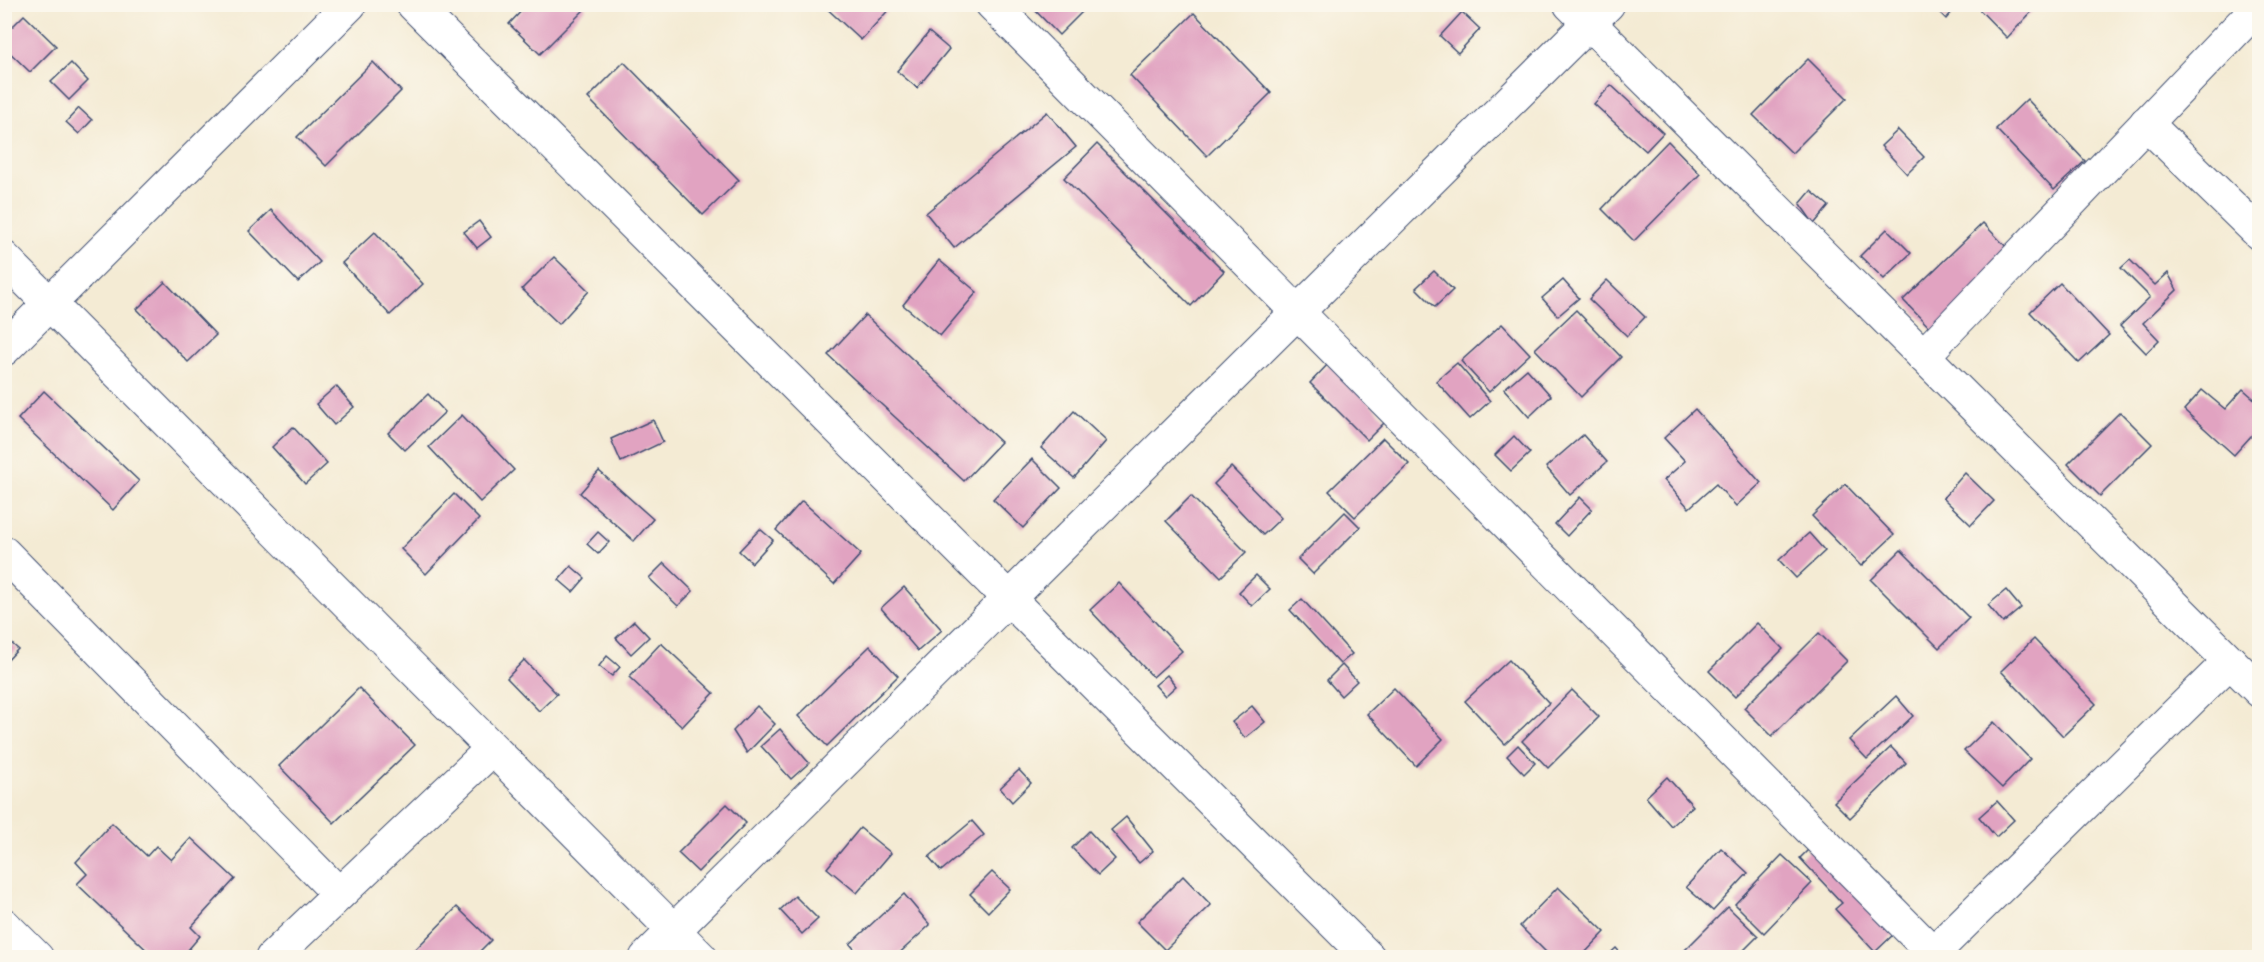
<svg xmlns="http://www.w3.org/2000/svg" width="2264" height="962" viewBox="0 0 2264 962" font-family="'Gochi Hand',sans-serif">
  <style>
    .building { fill: #e1a3c1 }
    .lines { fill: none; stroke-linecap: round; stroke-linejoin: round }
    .street-casing { stroke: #3c4b70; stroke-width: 35 }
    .street { stroke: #fff; stroke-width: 33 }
  </style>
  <rect width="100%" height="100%" fill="#fbf7ec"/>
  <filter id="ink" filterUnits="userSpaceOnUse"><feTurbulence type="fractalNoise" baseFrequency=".0167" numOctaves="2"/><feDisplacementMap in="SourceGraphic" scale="12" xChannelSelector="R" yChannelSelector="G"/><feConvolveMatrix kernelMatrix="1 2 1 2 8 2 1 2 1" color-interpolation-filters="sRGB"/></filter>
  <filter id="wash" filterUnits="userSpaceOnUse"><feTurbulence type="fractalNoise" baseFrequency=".008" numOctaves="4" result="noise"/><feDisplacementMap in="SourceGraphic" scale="24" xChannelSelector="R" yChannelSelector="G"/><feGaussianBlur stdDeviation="1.35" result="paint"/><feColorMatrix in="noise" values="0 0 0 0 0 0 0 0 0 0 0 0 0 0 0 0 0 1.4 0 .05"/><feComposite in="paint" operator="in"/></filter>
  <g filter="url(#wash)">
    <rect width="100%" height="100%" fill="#f4ebd4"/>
    <g id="blocks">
      <g class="building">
        <polygon points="528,4 583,4 586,8 540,54 509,24"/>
        <polygon points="822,4 894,4 861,40"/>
        <polygon points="1029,4 1090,4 1059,35"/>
        <polygon points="1931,4 1959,4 1946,19"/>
        <polygon points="1974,4 2039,4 2007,38"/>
        <polygon points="1462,12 1480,29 1458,53 1440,36"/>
        <polygon points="1194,13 1271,93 1207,156 1130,75"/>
        <polygon points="24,15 56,46 30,72 4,47 4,35"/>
        <polygon points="929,32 949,49 917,88 897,71"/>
        <polygon points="1808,59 1847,98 1792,153 1753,115"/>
        <polygon points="373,62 401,91 326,166 297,137"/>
        <polygon points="624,62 739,180 703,215 588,98"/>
        <polygon points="71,63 88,81 69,100 51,82"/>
        <polygon points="1611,85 1663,133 1646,151 1594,104"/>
        <polygon points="2027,99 2085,161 2054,190 1996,129"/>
        <polygon points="79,108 92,120 79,134 66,122"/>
        <polygon points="1047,112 1076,147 954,248 926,213"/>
        <polygon points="1898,130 1924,157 1907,174 1881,146"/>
        <polygon points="1668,141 1700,174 1634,241 1602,209"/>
        <polygon points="1097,144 1224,271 1191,306 1064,178"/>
        <polygon points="1811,191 1829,206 1814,224 1800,204"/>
        <polygon points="271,210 320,262 298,282 249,231"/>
        <polygon points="479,221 491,237 477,248 464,232"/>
        <polygon points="1983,223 2014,255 1934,332 1903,300"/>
        <polygon points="1887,229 1911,253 1884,279 1860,256"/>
        <polygon points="375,232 423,284 390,315 342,263"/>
        <polygon points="554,257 589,291 559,324 522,289"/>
        <polygon points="939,260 977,292 940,336 903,305"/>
        <polygon points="2130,260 2155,285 2168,273 2177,290 2143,323 2159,340 2146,353 2120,326 2150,297 2121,268"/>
        <polygon points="1434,271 1453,290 1435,307 1416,288"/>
        <polygon points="1563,280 1579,298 1558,316 1542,298"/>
        <polygon points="1607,280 1645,317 1627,336 1589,299"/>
        <polygon points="165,282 216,335 188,362 137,309"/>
        <polygon points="2060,283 2109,335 2079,363 2030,312"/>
        <polygon points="1576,310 1621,357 1581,397 1535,349"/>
        <polygon points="865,315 1001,442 964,481 828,355"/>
        <polygon points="1502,324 1530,354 1489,392 1461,361"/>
        <polygon points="1329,363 1387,420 1367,440 1310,383"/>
        <polygon points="1457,363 1490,401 1470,419 1436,381"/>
        <polygon points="1527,369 1551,396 1529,417 1504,389"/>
        <polygon points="336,386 354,407 334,425 316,404"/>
        <polygon points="2243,389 2260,404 2260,426 2234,455 2184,410 2202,390 2225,409"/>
        <polygon points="44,391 139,481 113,510 18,419"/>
        <polygon points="428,394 445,412 405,450 388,433"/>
        <polygon points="1695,409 1761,483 1736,506 1716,484 1689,508 1664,480 1685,461 1664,438"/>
        <polygon points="1074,411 1106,441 1074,478 1041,448"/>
        <polygon points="2120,412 2152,444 2100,496 2068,464"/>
        <polygon points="462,415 514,470 480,502 429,447"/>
        <polygon points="653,420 663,442 621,462 611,439"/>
        <polygon points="293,427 327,464 305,484 272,447"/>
        <polygon points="1583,435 1607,462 1570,495 1546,467"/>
        <polygon points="1514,436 1530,453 1511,471 1495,455"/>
        <polygon points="1383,438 1409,464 1355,517 1329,491"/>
        <polygon points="1032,459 1061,488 1023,528 993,499"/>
        <polygon points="1231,467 1281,518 1263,535 1214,484"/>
        <polygon points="599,471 653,519 634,541 580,493"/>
        <polygon points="1965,473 1994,501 1971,525 1943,498"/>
        <polygon points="1845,484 1894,535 1861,566 1812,516"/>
        <polygon points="454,494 479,519 426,574 401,549"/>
        <polygon points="1191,496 1246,552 1221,577 1166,521"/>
        <polygon points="1580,497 1592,509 1567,536 1555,524"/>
        <polygon points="802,501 861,554 834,584 776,530"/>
        <polygon points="1345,512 1360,527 1313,574 1298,559"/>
        <polygon points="760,529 773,540 752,563 739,551"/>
        <polygon points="598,532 609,542 598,554 587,544"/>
        <polygon points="1809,533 1825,551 1796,578 1779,560"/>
        <polygon points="1901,550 1969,618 1939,648 1871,580"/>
        <polygon points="664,563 693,591 678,606 649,578"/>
        <polygon points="571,566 585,578 573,592 559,580"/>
        <polygon points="1256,575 1270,589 1252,606 1239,592"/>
        <polygon points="1119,583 1182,651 1153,677 1090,610"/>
        <polygon points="904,587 942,630 918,651 881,608"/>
        <polygon points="2006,590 2021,608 2003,623 1988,605"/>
        <polygon points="1302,599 1352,654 1340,664 1290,610"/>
        <polygon points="634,621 649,637 631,654 616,638"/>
        <polygon points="1757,623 1783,649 1735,697 1709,671"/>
        <polygon points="1819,633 1847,661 1772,736 1744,708"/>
        <polygon points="4,637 18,649 4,664"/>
        <polygon points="2034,639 2096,704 2063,736 2001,671"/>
        <polygon points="661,643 714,693 682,727 629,677"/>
        <polygon points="870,646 898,676 827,746 798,716"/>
        <polygon points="607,656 620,667 612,676 599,666"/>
        <polygon points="524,660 557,694 539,711 507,678"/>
        <polygon points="1509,660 1549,703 1505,744 1465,701"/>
        <polygon points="1342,665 1357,681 1341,696 1327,680"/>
        <polygon points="1167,675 1176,686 1165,696 1155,685"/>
        <polygon points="359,688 415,745 334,823 279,766"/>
        <polygon points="1394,688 1443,739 1416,766 1367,714"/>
        <polygon points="1572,690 1599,717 1548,768 1522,741"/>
        <polygon points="1896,696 1913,716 1867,759 1849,740"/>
        <polygon points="757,706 775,724 747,753 733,731"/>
        <polygon points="1252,706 1265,722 1245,738 1232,722"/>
        <polygon points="1994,722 2030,759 2002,788 1964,751"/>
        <polygon points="780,729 809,763 791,779 761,746"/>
        <polygon points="1518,745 1535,763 1524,774 1507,756"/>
        <polygon points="1891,747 1906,763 1850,818 1834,802"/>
        <polygon points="1019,770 1031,783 1012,802 1000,788"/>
        <polygon points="1667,777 1693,806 1671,826 1646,797"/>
        <polygon points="1997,801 2014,820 1996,837 1979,817"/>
        <polygon points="727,804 746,823 698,872 678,853"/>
        <polygon points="1126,817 1153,851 1139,863 1111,830"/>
        <polygon points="972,821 984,835 941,871 929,857"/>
        <polygon points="112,823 147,856 156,846 171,860 191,838 235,879 191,927 200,936 181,958 155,958 77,884 87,874 76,862"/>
        <polygon points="860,828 891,853 857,893 827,868"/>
        <polygon points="1089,831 1115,859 1098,875 1072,848"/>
        <polygon points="1813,845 1895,933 1875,952 1835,909 1842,903 1800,858"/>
        <polygon points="1721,848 1748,873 1713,911 1686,887"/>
        <polygon points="1782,855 1812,883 1764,933 1735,904"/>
        <polygon points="992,872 1010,889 988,912 970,894"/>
        <polygon points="1183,876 1211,905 1165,950 1137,922"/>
        <polygon points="1558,887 1605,932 1580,958 1552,958 1520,926"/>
        <polygon points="904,894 930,925 894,958 862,958 850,944"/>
        <polygon points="795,896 818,919 802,934 780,910"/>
        <polygon points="457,907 491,940 473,958 407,958"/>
        <polygon points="1728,907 1758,936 1736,958 1677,958"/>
        <polygon points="1616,948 1625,958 1605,958"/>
      </g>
    </g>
  </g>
  <g filter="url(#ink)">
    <use href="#blocks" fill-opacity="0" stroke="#3c4b70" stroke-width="1.5"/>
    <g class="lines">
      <defs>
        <g id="street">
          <polyline points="413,4 1369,958"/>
          <polyline points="992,4 1933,953"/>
          <polyline points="1570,4 2260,691"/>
          <polyline points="2146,123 2260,234"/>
          <polyline points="4,258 701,958"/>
          <polyline points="4,349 350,4"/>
          <polyline points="1923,356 2260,5"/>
          <polyline points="4,553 339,894"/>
          <polyline points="4,925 37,958"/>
          <polyline points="272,958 492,749"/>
          <polyline points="646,958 1608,4"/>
          <polyline points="1928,958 2230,661"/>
        </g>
      </defs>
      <use href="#street" class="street-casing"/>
      <use href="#street" class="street"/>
    </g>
  </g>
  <rect width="2264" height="962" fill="none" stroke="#fbf7ec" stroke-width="24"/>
</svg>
